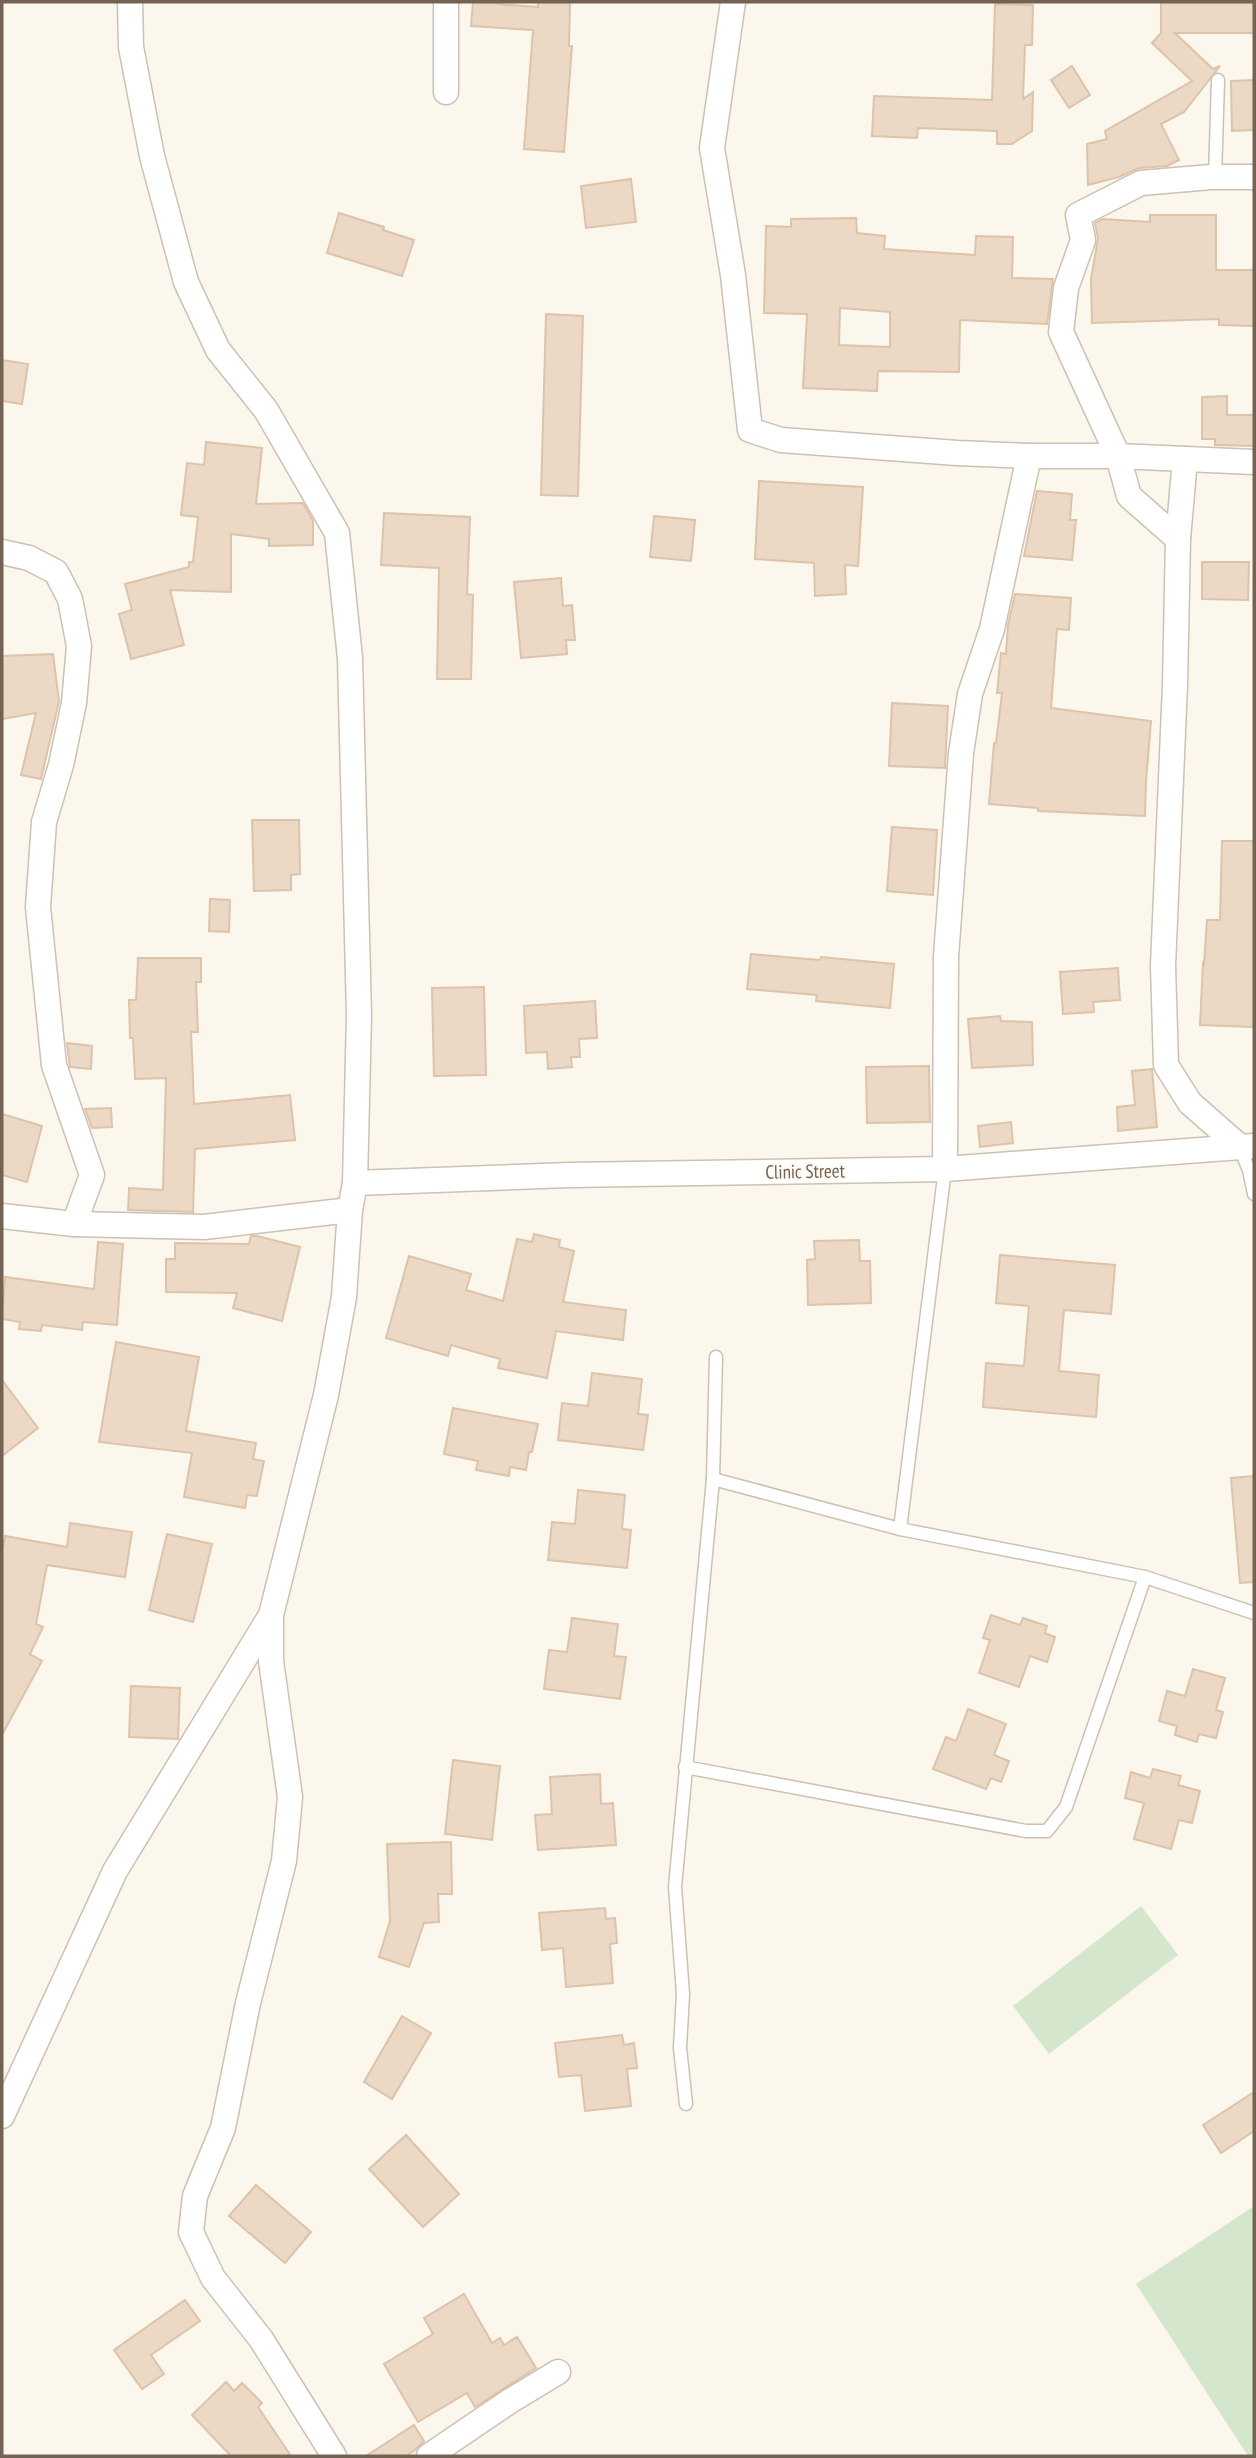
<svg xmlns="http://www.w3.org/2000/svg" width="1256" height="2458" viewBox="0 0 1256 2458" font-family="'PT Sans Narrow',sans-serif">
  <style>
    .green { fill: #d4e7cc }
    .building { fill: #ebd9c6; stroke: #ddc3aa; stroke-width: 2; fill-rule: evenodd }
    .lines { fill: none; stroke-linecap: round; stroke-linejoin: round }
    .lane-casing { stroke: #ccc1b3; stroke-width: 15 }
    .street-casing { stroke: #ccc1b3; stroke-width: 27 }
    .lane { stroke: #fff; stroke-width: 12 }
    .street { stroke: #fff; stroke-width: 24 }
    .labels { text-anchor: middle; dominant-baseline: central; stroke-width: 5; stroke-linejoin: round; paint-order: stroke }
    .street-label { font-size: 19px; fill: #746252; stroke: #fdfaf3 }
  </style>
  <rect width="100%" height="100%" fill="#fbf7ed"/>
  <g class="green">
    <polygon points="1141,1906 1178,1955 1049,2054 1013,2006"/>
    <polygon points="1254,2206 1254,2456 1248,2456 1136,2284"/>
  </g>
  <g class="building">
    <polygon points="473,2 498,2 498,4 538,7 538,2 570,2 569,46 572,46 564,152 524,149 533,30 471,26"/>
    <polygon points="1161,2 1254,2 1254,33 1175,33 1213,69 1220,66 1184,112 1161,124 1179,160 1167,166 1139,168 1119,177 1088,185 1087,144 1107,139 1105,131 1192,81 1152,43 1161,33"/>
    <polygon points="995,4 1033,5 1032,45 1025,45 1023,99 1033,92 1032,131 1012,144 997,144 997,131 918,128 917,138 872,136 874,96 992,100"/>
    <polygon points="1072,66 1090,95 1069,108 1051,80"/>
    <polygon points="1254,80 1254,130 1232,131 1231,81"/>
    <polygon points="631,179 636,222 586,228 581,186"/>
    <polygon points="339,213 384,227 383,230 414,240 402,276 327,253"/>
    <polygon points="1150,215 1216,215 1216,270 1254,270 1254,326 1219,325 1219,319 1092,323 1091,279 1098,238 1095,223 1103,219 1150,222"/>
    <path d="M856 218 857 233 885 236 884 249 975 255 976 236 1013 237 1012 278 1053 279 1047 324 962 320 960 321 959 372 878 371 877 391 803 388 807 314 764 313 766 226 791 227V219ZM840 308 890 312V347L839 345Z"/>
    <polygon points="546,314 583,316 578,496 541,495"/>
    <polygon points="2,360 28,364 22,404 2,401"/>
    <polygon points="1227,396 1227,415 1254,415 1254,446 1215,445 1215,439 1202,439 1202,397"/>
    <polygon points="206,442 262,448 256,504 303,503 313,521 313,545 269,546 269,539 231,534 231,592 170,590 184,645 131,659 119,614 132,610 125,584 189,567 189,562 193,562 198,517 181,515 187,463 204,465"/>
    <polygon points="759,481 863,487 858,566 845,565 846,594 815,596 814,563 755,559"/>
    <polygon points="1037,491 1072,494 1070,520 1076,520 1072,560 1024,556"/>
    <polygon points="384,513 470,517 467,594 473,595 471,679 437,679 439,568 381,565"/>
    <polygon points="654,516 695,520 691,561 650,557"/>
    <polygon points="1202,562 1249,562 1248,600 1202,599"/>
    <polygon points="561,578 563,606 572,605 575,640 566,640 567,654 521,658 514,582"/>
    <polygon points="1015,594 1071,598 1069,630 1057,629 1051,708 1151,721 1146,781 1145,816 1038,811 1038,808 989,804 994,743 996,743 1002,693 997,693 1001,653 1006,654 1008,625"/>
    <polygon points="53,654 59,701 41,779 21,775 36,713 2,719 2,656"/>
    <polygon points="892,703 948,706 945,768 889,766"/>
    <polygon points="252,820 299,820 300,874 291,875 291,890 254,891"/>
    <polygon points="892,827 937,830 933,895 887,891"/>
    <polygon points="1222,841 1254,841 1254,1027 1200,1025 1203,963 1204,964 1207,920 1220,920"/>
    <polygon points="210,899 230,900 229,932 209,931"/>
    <polygon points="751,954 820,960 821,957 894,964 890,1008 816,1001 817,995 747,989"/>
    <polygon points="138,958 201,958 201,982 196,982 198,1032 191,1032 194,1104 290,1095 295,1140 195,1149 193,1212 128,1210 129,1188 163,1190 166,1078 135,1079 133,1038 130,1038 129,1000 136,1000"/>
    <polygon points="1118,968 1120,1000 1093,1002 1094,1012 1063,1014 1060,972"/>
    <polygon points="484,987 486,1075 434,1076 432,988"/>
    <polygon points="595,1001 597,1038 579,1039 580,1057 571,1057 572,1067 548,1069 547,1052 526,1053 524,1006"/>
    <polygon points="1000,1016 1001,1021 1032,1022 1033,1065 972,1068 968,1019"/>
    <polygon points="67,1043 92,1046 91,1069 70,1067"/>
    <polygon points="929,1066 930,1122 867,1123 866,1067"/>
    <polygon points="1152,1069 1157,1127 1118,1131 1117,1107 1135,1105 1132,1071"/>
    <polygon points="111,1108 112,1127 92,1128 85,1109"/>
    <polygon points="2,1114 42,1126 27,1182 2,1175"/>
    <polygon points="1011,1122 1013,1143 980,1147 978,1126"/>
    <polygon points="534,1234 560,1240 559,1247 574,1251 563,1302 626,1310 623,1340 556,1331 547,1378 498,1368 500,1359 451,1345 448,1356 386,1338 409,1256 471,1274 466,1290 503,1301 517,1239 532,1242"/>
    <polygon points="251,1236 257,1236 300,1247 282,1321 233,1308 237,1293 166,1292 166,1259 175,1259 175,1243 249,1244"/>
    <polygon points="859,1240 860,1261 870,1261 871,1303 808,1305 807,1260 815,1259 814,1241"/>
    <polygon points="98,1242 123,1244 117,1325 83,1322 82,1330 42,1325 41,1331 19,1329 20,1322 2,1319 5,1277 94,1289"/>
    <polygon points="1000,1255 1115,1265 1111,1314 1064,1310 1059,1371 1099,1375 1096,1417 983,1407 986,1363 1024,1366 1029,1306 996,1303"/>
    <polygon points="116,1342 199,1357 186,1431 256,1443 253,1459 264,1461 257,1496 247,1495 245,1508 184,1497 192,1453 99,1442"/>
    <polygon points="592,1373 642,1379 638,1414 648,1415 643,1450 558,1440 562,1403 588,1406"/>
    <polygon points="2,1380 38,1428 2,1456"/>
    <polygon points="453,1408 538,1424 532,1452 529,1452 526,1470 510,1467 509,1476 476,1470 478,1461 444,1454"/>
    <polygon points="1254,1476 1254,1582 1240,1583 1231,1478"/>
    <polygon points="578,1490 625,1495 622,1529 631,1530 627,1568 548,1560 552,1522 575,1524"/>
    <polygon points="70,1523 132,1532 125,1577 47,1565 36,1624 43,1627 30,1654 42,1661 2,1735 2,1552 5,1536 67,1547"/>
    <polygon points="167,1534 212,1544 193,1622 149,1610"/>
    <polygon points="991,1615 1020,1625 1023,1618 1047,1626 1045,1633 1055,1637 1047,1662 1030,1656 1019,1687 979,1673 990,1640 983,1638"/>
    <polygon points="572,1618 618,1624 614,1656 626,1657 620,1699 544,1689 549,1650 567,1652"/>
    <polygon points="1193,1669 1225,1678 1216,1710 1223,1712 1216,1738 1199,1734 1197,1742 1175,1735 1177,1726 1159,1721 1167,1691 1185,1696"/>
    <polygon points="131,1686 180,1688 178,1739 129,1737"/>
    <polygon points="968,1709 1006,1724 994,1755 1009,1761 1001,1782 991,1778 986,1789 933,1769 946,1737 956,1741"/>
    <polygon points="453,1760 500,1766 492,1840 445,1834"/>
    <polygon points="1153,1769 1181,1776 1178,1785 1200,1791 1192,1823 1179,1820 1171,1849 1134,1839 1144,1803 1125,1798 1131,1772 1150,1778"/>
    <polygon points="600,1774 601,1804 613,1803 616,1845 538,1850 535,1815 552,1814 550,1777"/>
    <polygon points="451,1842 452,1894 438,1894 439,1922 424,1923 409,1967 379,1957 390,1921 387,1844"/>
    <polygon points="605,1908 606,1919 615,1918 617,1943 610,1944 613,1983 566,1987 563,1948 542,1950 539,1913"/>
    <polygon points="402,2016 431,2033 392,2099 364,2082"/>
    <polygon points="622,2035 624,2045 634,2043 637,2068 627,2069 631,2106 585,2111 581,2075 559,2077 555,2043"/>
    <polygon points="1254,2092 1254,2131 1221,2153 1203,2125"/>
    <polygon points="406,2135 459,2194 423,2227 369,2169"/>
    <polygon points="256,2185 311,2232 285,2263 229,2216"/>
    <polygon points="464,2294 492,2343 500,2338 504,2345 517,2337 536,2368 475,2407 467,2393 418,2422 384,2364 433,2334 424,2318"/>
    <polygon points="185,2300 200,2321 151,2355 164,2374 142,2389 114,2350"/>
    <polygon points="226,2382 234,2391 242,2383 262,2403 258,2407 291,2456 231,2456 192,2415"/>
    <polygon points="414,2425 424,2441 415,2450 406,2456 366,2456"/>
  </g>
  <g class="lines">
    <defs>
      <g id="lane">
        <polyline points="1215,177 1218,80"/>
        <polyline points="1239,1146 1249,1170 1254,1194"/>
        <polyline points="945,1169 900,1529 1145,1577 1254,1613"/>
        <polyline points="713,1479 900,1529"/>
        <polyline points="685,1767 1026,1831 1047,1831 1066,1807 1145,1577"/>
        <polyline points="686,2104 680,2048 683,1994 675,1887 713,1479 716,1357"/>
      </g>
      <g id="street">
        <polyline points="130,2 131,47 152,156 186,282 218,350 266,410 337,533 350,658 359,1015 355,1183 350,1210 344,1297 326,1395 271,1615 271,1661 290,1797 284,1861 248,2003 223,2128 195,2196 191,2232 213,2278 261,2339 334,2456"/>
        <polyline points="446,2 446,92"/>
        <polyline points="733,2 712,148 733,275 750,430 781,440 957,453 1029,456 1118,456 1254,462"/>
        <polyline points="1185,459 1178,539 1175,685 1163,966 1166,1065 1190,1103 1239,1146"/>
        <polyline points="1178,539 1129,496 1118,456 1061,332 1066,288 1083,240 1078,215 1141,183 1211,177 1254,177"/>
        <polyline points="2,552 29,558 56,572 70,599 79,646 74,703 61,765 44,822 38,907 54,1065 92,1175 74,1224 2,1216"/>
        <polyline points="945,1169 946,957 961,753 970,694 992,629 1029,456"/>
        <polyline points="355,1183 569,1175 945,1169 1254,1146"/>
        <polyline points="74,1224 204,1227 350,1210"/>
        <polyline points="2,2116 115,1871 271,1615"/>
        <polyline points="429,2456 510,2401 558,2372"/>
      </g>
    </defs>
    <use href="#lane" class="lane-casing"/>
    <use href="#street" class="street-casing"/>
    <use href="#lane" class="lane"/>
    <use href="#street" class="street"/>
  </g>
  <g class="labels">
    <g class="street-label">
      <text transform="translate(805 1171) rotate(-1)">Clinic Street</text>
    </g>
  </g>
  <rect width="1256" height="2458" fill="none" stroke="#746252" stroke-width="7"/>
</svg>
